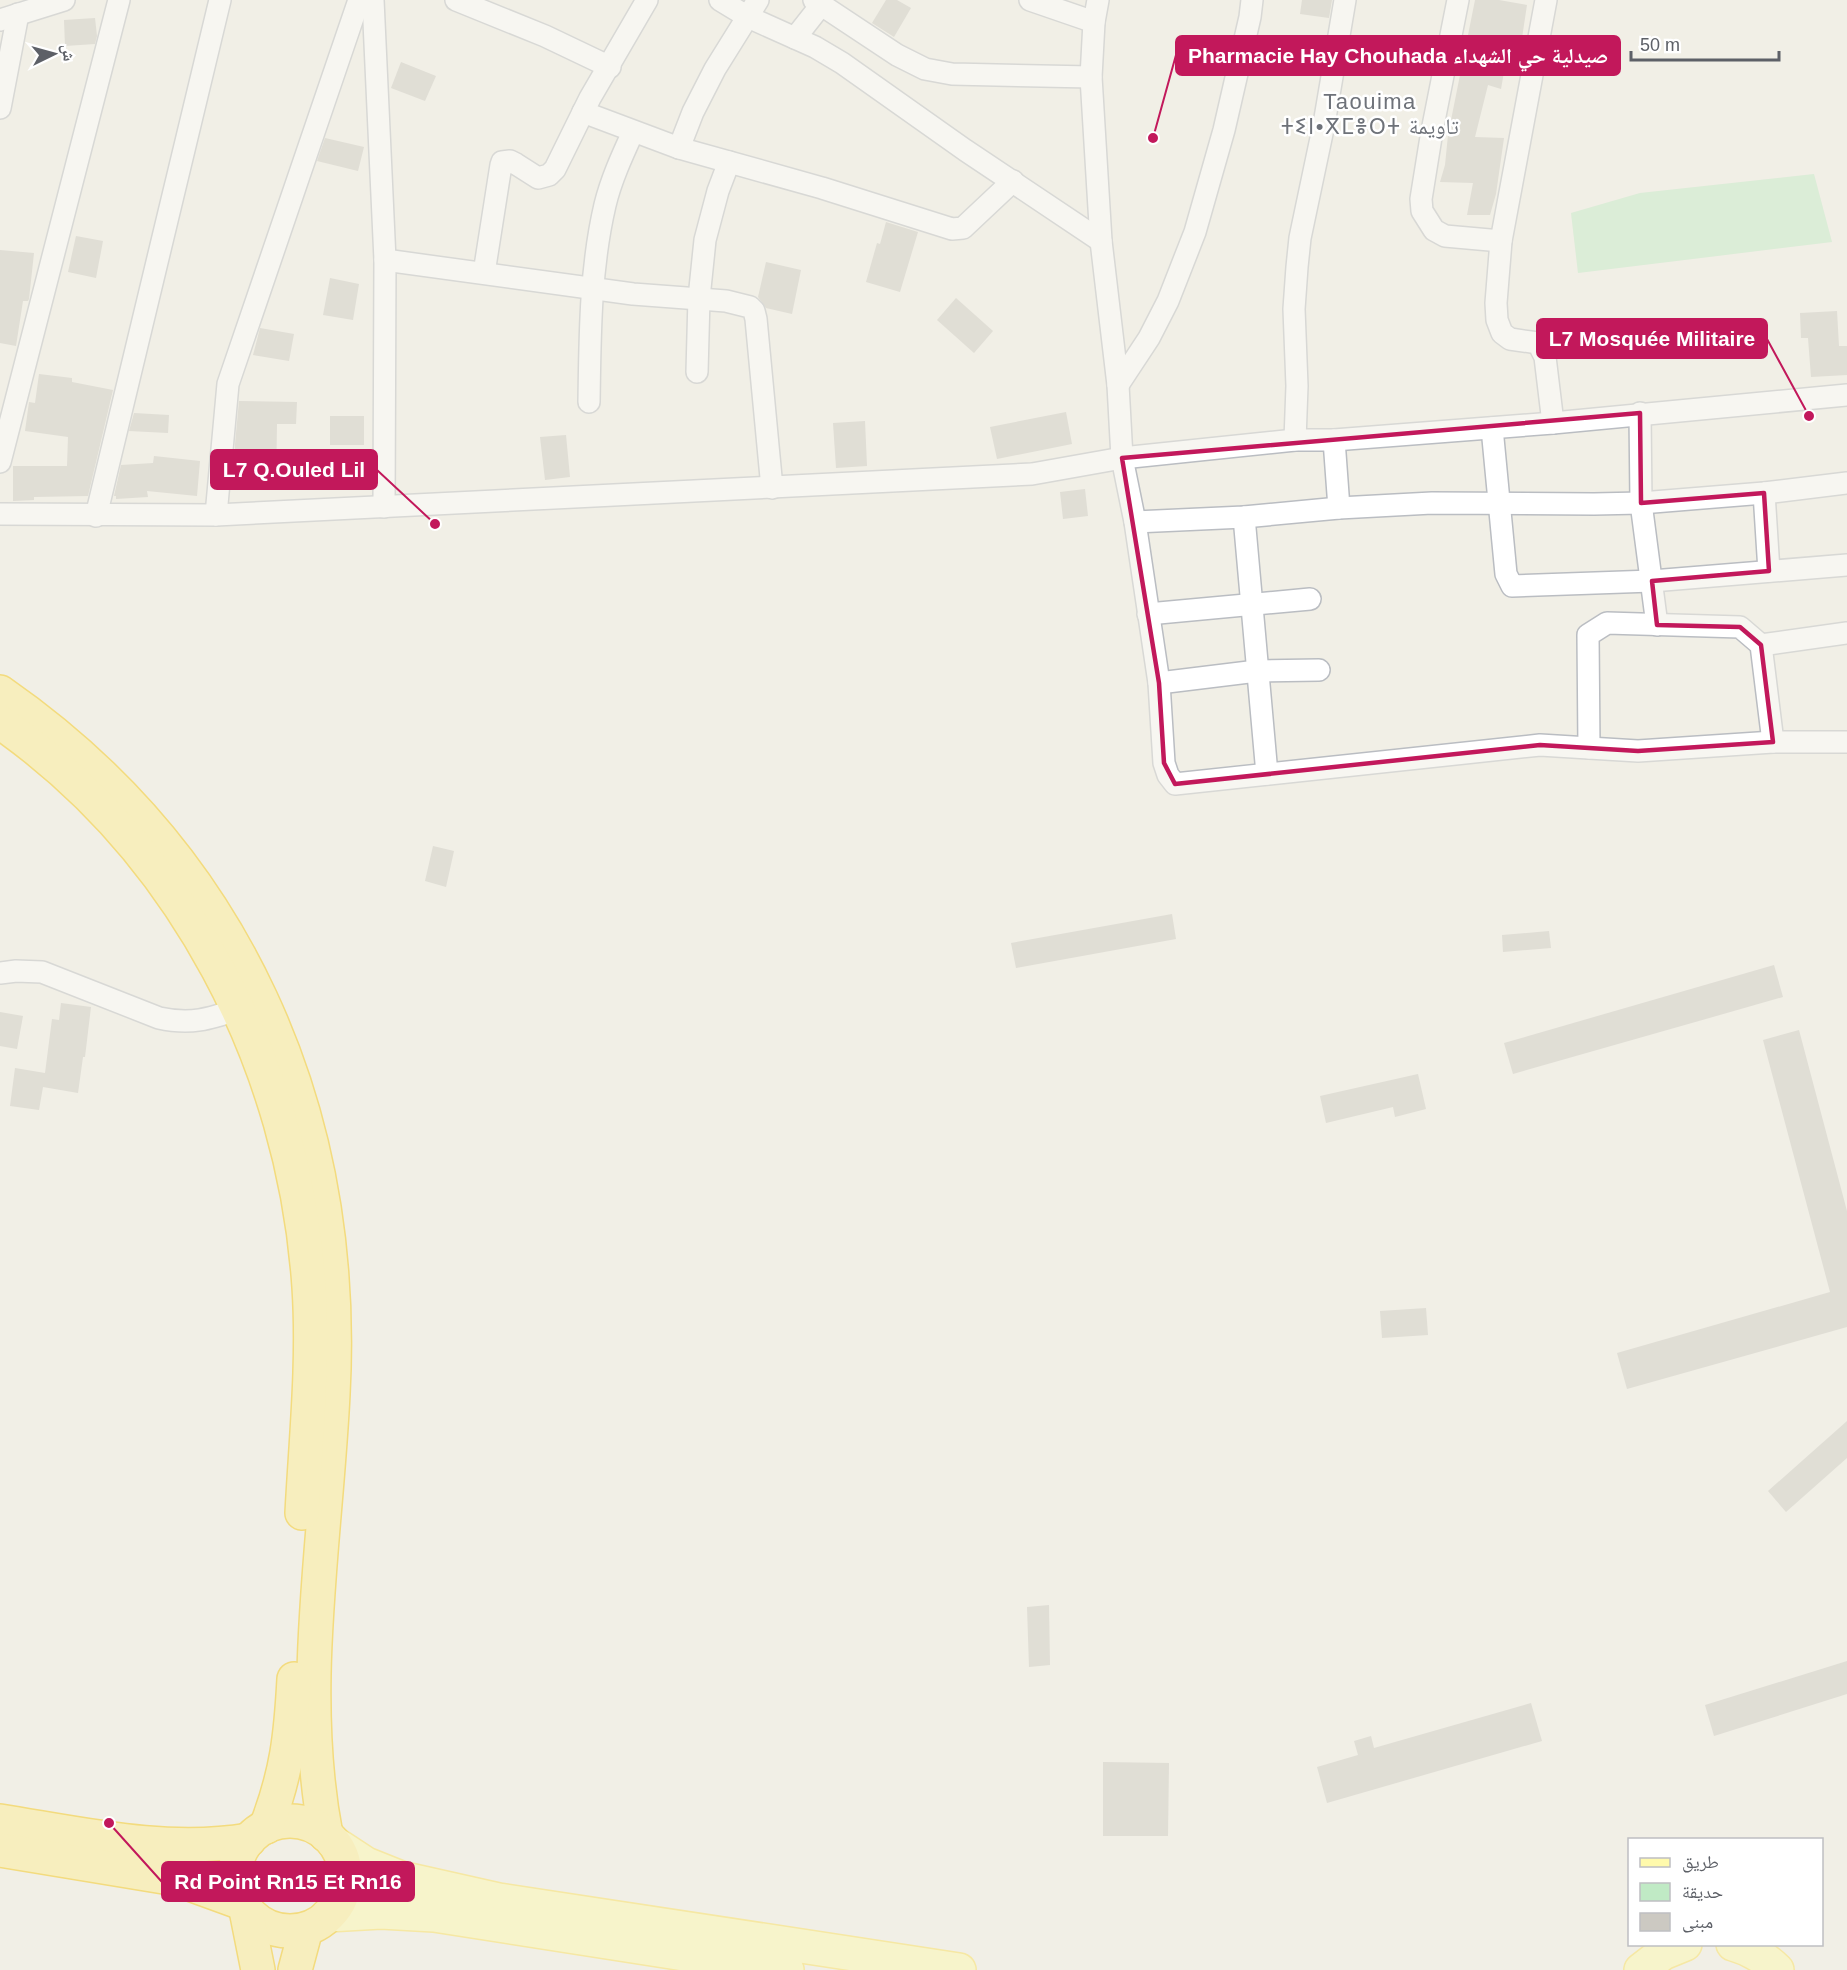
<svg xmlns="http://www.w3.org/2000/svg" width="1847" height="1970" viewBox="0 0 1847 1970" font-family="Helvetica,'Noto Naskh Arabic','Noto Sans Tifinagh',sans-serif">
  <style>
    .green { fill: #c0eac5 }
    .building { fill: #ccc9c2 }
    .lines { fill: none; stroke-linecap: round; stroke-linejoin: round }
    .street-casing { stroke: #babdc2; stroke-width: 24 }
    .primary-casing { stroke: #fcdf53; stroke-width: 36 }
    .highway-casing { stroke: #f6c300; stroke-width: 36 }
    .street { stroke: #fff; stroke-width: 21 }
    .primary { stroke: #fffaac; stroke-width: 33 }
    .highway { stroke: #ffee8e; stroke-width: 33 }
    .marked { fill: none; stroke: #c2185b; stroke-width: 4.5; stroke-linejoin: round }
    .labels { text-anchor: middle; dominant-baseline: central; stroke-width: 5; stroke-linejoin: round; paint-order: stroke }
    .quarter-label { font-size: 22px; letter-spacing: 1.5px; fill: #6e7279; stroke: #fff }
    .leader { fill: none; stroke: #c2185b; stroke-width: 2 }
    .callout-dot { fill: #c2185b; stroke: #fff; stroke-width: 2 }
    .callout { fill: #c2185b; stroke: #c2185b; stroke-width: 2 }
    .callout-label { font-size: 21px; text-anchor: middle; font-weight: bold; fill: #fff }
  </style>
  <rect width="100%" height="100%" fill="#f1efe6"/>
  <polygon class="green" points="1814,174 1832,242 1578,273 1571,213 1640,193"/>
  <g class="building">
    <polygon points="886,0 897,0 911,8 894,37 872,23"/>
    <polygon points="1302,0 1332,0 1329,18 1300,14"/>
    <polygon points="1475,0 1499,0 1527,5 1522,38 1510,38 1501,89 1488,85 1475,137 1504,138 1496,194 1490,215 1467,215 1473,183 1440,182 1445,165 1448,135"/>
    <polygon points="95,18 97,36 95,44 65,46 64,20"/>
    <polygon points="401,62 436,76 425,101 391,88"/>
    <polygon points="325,138 364,147 358,171 317,161"/>
    <polygon points="886,222 918,232 900,292 866,282 877,243 880,244"/>
    <polygon points="76,236 103,241 96,278 68,272"/>
    <polygon points="0,250 34,253 29,299 28,301 23,301 16,346 0,343"/>
    <polygon points="766,262 801,270 792,314 766,308 758,297"/>
    <polygon points="330,278 359,284 353,320 323,315"/>
    <polygon points="956,298 993,331 974,353 937,320"/>
    <polygon points="1837,311 1839,346 1847,346 1847,375 1811,377 1808,338 1801,338 1800,313"/>
    <polygon points="260,328 294,334 289,361 253,355"/>
    <polygon points="39,374 72,378 72,382 113,390 88,496 34,497 34,500 13,501 13,466 67,466 68,437 25,431 29,402 35,403"/>
    <polygon points="239,401 297,402 296,424 277,424 276,485 235,484 235,444"/>
    <polygon points="1066,412 1072,444 997,459 990,427"/>
    <polygon points="134,413 169,415 168,433 129,431"/>
    <rect x="330" y="416" width="34" height="29"/>
    <polygon points="865,421 867,466 836,468 833,423"/>
    <polygon points="566,435 570,477 545,480 540,437"/>
    <polygon points="154,456 200,461 197,496 147,491 148,497 116,499 116,496 114,496 121,465 153,463"/>
    <polygon points="1085,489 1088,516 1063,519 1060,492"/>
    <polygon points="433,846 454,851 446,887 425,881"/>
    <polygon points="1172,914 1176,939 1016,968 1011,943"/>
    <polygon points="1549,931 1551,948 1503,952 1502,935"/>
    <polygon points="1774,965 1783,997 1513,1074 1504,1043"/>
    <polygon points="61,1003 91,1007 85,1057 83,1057 78,1093 43,1087 39,1110 10,1106 15,1068 45,1073 52,1019 59,1020"/>
    <polygon points="0,1012 23,1016 17,1049 0,1046"/>
    <polygon points="1799,1030 1847,1211 1847,1327 1627,1389 1617,1353 1830,1292 1763,1040"/>
    <polygon points="1418,1074 1426,1109 1395,1117 1393,1107 1326,1123 1320,1096"/>
    <polygon points="1426,1308 1428,1335 1382,1338 1380,1311"/>
    <polygon points="1847,1421 1847,1458 1786,1512 1768,1491"/>
    <polygon points="1049,1605 1050,1665 1029,1667 1027,1607"/>
    <polygon points="1847,1661 1847,1694 1714,1736 1705,1705"/>
    <polygon points="1531,1703 1542,1741 1327,1803 1317,1767 1358,1755 1354,1741 1371,1736 1374,1748"/>
    <polygon points="1103,1762 1169,1763 1168,1836 1103,1836"/>
  </g>
  <g class="lines">
    <defs>
      <g id="street">
        <polyline points="373,0 385,260 384,507"/>
        <polyline points="456,0 545,36 610,67"/>
        <polyline points="720,0 748,17 815,47 842,63 965,150 1101,241"/>
        <polyline points="814,0 897,55 925,69 952,74 1091,77"/>
        <polyline points="1030,0 1094,22"/>
        <polyline points="1098,0 1094,22 1091,77 1101,241 1118,385 1122,458 1135,522 1159,683 1164,763 1168,775 1175,784 1540,745 1638,751 1773,742 1847,742"/>
        <polyline points="1458,0 1432,131 1421,199 1422,211 1434,230 1445,236 1501,241"/>
        <polyline points="1546,0 1501,241 1496,303 1497,320 1502,333 1510,339 1538,343 1545,357 1553,423"/>
        <polyline points="0,20 64,0"/>
        <polyline points="795,38 821,5"/>
        <polyline points="0,108 18,14"/>
        <polyline points="583,112 679,148 822,188 952,229 963,228 1013,181"/>
        <polyline points="679,148 693,112 715,69 758,0"/>
        <polyline points="385,260 633,294 726,301 750,307 754,311 756,319 772,488"/>
        <polyline points="484,273 501,165 502,162 510,161 516,164 538,178 549,175 555,169 590,98 647,0"/>
        <polyline points="697,372 699,298 705,240 718,191 729,162"/>
        <polyline points="1118,385 1149,338 1168,301 1195,232 1224,130 1250,17 1252,0"/>
        <path d="M589 402C590 336 590 269 605 205 611 180 622 156 633 132"/>
        <polyline points="1640,413 1641,503 1657,625"/>
        <polyline points="1492,428 1506,574 1512,586 1652,581 1847,565"/>
        <polyline points="1295,440 1297,386 1294,309 1297,267 1300,238 1324,124 1345,0"/>
        <polyline points="1334,440 1339,508"/>
        <polyline points="0,462 119,0"/>
        <polyline points="1764,493 1769,571"/>
        <polyline points="0,514 216,515 1032,474 1122,458 1295,440 1334,440 1553,423 1847,395"/>
        <polyline points="216,515 228,384 359,0"/>
        <polyline points="96,516 220,0"/>
        <polyline points="1244,517 1267,774"/>
        <polyline points="1135,522 1244,517 1339,508 1432,503 1594,504 1641,503 1764,493 1847,483"/>
        <polyline points="1148,614 1310,599"/>
        <polyline points="1761,645 1847,633"/>
        <polyline points="1159,683 1257,671 1319,670"/>
        <polyline points="1589,748 1588,635 1607,623 1740,627 1761,645 1773,742"/>
        <path d="M0 973 16 971 42 972 159 1018C191 1025 209 1019 239 1009"/>
      </g>
      <g id="primary">
        <polyline points="334,1843 366,1864 401,1878 499,1900 959,1970"/>
        <polyline points="328,1915 381,1912 434,1915 787,1970"/>
        <path d="M1733 1944C1751 1949 1764 1957 1777 1970"/>
        <polyline points="1641,1970 1663,1953 1685,1944"/>
      </g>
      <g id="highway">
        <path d="M0 692C236 856 348 1110 333 1394 326 1540 298 1690 326 1835"/>
        <path d="M0 722C184 851 294 1064 309 1287 314 1362 306 1438 302 1513"/>
        <path d="M0 1821C82 1834 166 1854 249 1840"/>
        <circle cx="290" cy="1876" r="55"/>
        <path d="M266 1827C287 1773 291 1735 294 1679"/>
        <polyline points="0,1850 176,1879 242,1903"/>
        <polyline points="246,1910 258,1970"/>
        <polyline points="295,1970 306,1929"/>
      </g>
    </defs>
    <use href="#street" class="street-casing"/>
    <use href="#primary" class="primary-casing"/>
    <use href="#highway" class="highway-casing"/>
    <use href="#street" class="street"/>
    <use href="#primary" class="primary"/>
    <use href="#highway" class="highway"/>
  </g>
  <path d="M0 0H1847V1970H0ZM1640 413 1641 503 1764 493 1769 571 1652 581 1657 625 1740 627 1761 645 1773 742 1638 751 1540 745 1175 784 1164 763 1159 683 1122 458Z" fill="#f1efe6" fill-opacity=".55" fill-rule="evenodd"/>
  <path class="marked" d="M1640 413 1641 503 1764 493 1769 571 1652 581 1657 625 1740 627 1761 645 1773 742 1638 751 1540 745 1175 784 1164 763 1159 683 1122 458Z"/>
  <g class="labels">
    <g class="quarter-label">
      <text x="1370" y="101">Taouima<tspan x="1370" dy="25">ⵜⵉⵏ•ⴳⵎⴻⵔⵜ تاويمة</tspan></text>
    </g>
  </g>
  <path class="leader" d="M1153 138L1176 55M1809 416L1767 339M435 524L377 470M109 1823L162 1882"/>
  <g class="callout-dot">
    <circle cx="1153" cy="138" r="6"/>
    <circle cx="1809" cy="416" r="6"/>
    <circle cx="435" cy="524" r="6"/>
    <circle cx="109" cy="1823" r="6"/>
  </g>
  <g class="callout">
    <rect x="1176" y="36" width="444" height="39" rx="6"/>
    <rect x="1537" y="319" width="230" height="39" rx="6"/>
    <rect x="211" y="450" width="166" height="39" rx="6"/>
    <rect x="162" y="1862" width="252" height="39" rx="6"/>
  </g>
  <g class="callout-label">
    <text x="1398" y="63">Pharmacie Hay Chouhada صيدلية حي الشهداء</text>
    <text x="1652" y="346">L7 Mosquée Militaire</text>
    <text x="294" y="477">L7 Q.Ouled Lil</text>
    <text x="288" y="1889">Rd Point Rn15 Et Rn16</text>
  </g>
  <rect x="1628" y="1838" width="195" height="108" fill="#ffffff" stroke="#bebfc2" stroke-width="1.5"/>
  <rect x="1640" y="1858" width="30" height="9" fill="#fffaac" stroke="#bebfc2" stroke-width="1.5"/>
  <text x="1682" y="1868" font-size="18" fill="#5d6067">طريق</text>
  <rect x="1640" y="1883" width="30" height="18" fill="#c0eac5" stroke="#bebfc2" stroke-width="1.5"/>
  <text x="1682" y="1898" font-size="18" fill="#5d6067">حديقة</text>
  <rect x="1640" y="1913" width="30" height="18" fill="#ccc9c2" stroke="#bebfc2" stroke-width="1.5"/>
  <text x="1682" y="1928" font-size="18" fill="#5d6067">مبنى</text>
  <g transform="translate(54 54) rotate(85)" stroke="#ffffff" stroke-width="4.5" paint-order="stroke">
  <path d="M0-4.5L10 22L0 15L-10 22Z" fill="#5d6067"/>
  <text y="-9" font-size="16" font-weight="bold" text-anchor="middle" fill="#5d6067">ش</text>
  </g>
  <path d="M1631 51v9h148v-9" fill="none" stroke="#5d6067" stroke-width="3"/>
  <text x="1640" y="51" font-size="18" fill="#5d6067" stroke="#ffffff" stroke-width="4.5" paint-order="stroke">50 m</text>
</svg>
